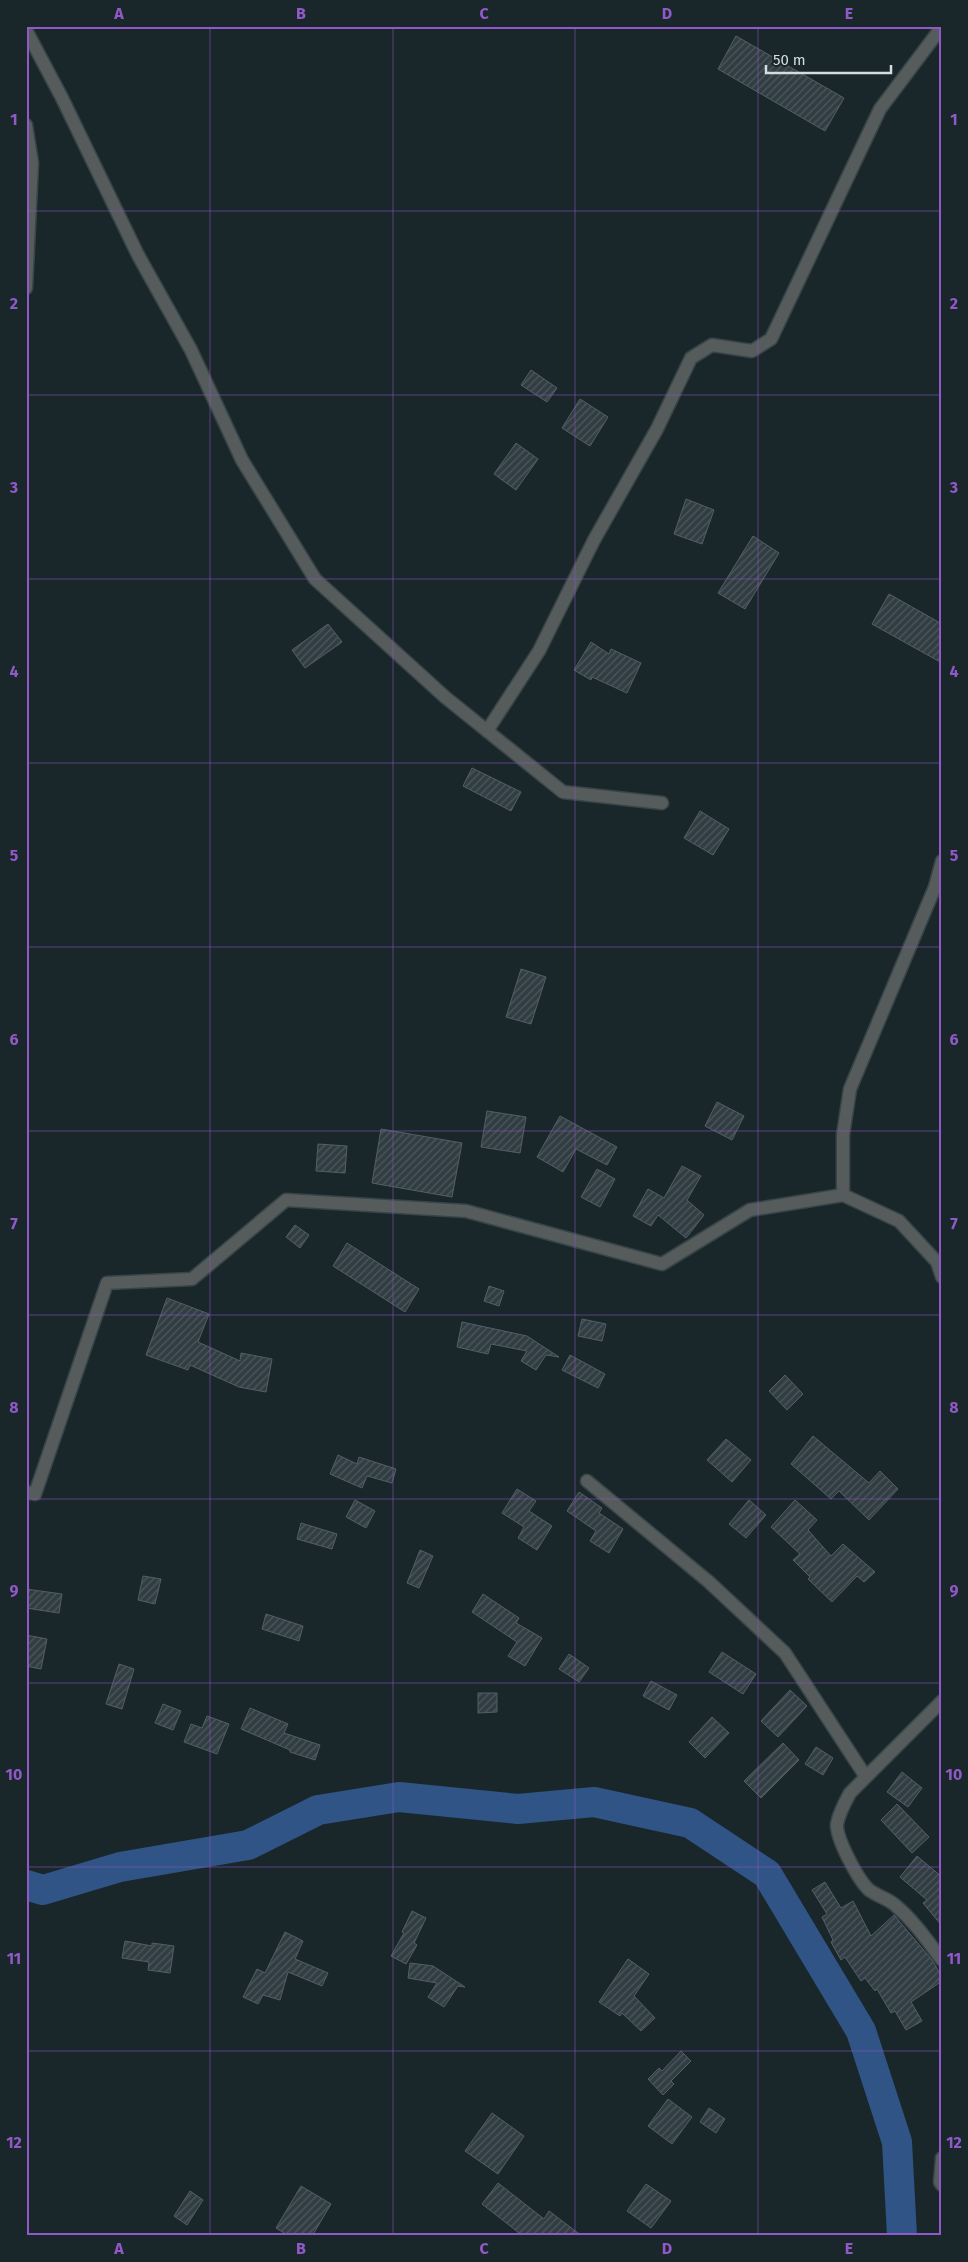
<svg xmlns="http://www.w3.org/2000/svg" width="968" height="2262" viewBox="0 0 968 2262" font-family="'Fira Sans',sans-serif">
  <style>
    .lines { fill: none; stroke-linecap: round; stroke-linejoin: round }
    .river { stroke: #305486; stroke-width: 30 }
    .building { fill: url(#building-hatch); stroke: #535f66 }
    .minor-casing { stroke: #384447; stroke-width: 15 }
    .tertiary-casing { stroke: #384447; stroke-width: 15 }
    .minor { stroke: #555c5b; stroke-width: 12 }
    .tertiary { stroke: #555c5b; stroke-width: 12 }
    .grid { fill: none; stroke: #9158c7; stroke-width: 1; stroke-opacity: 0.55 }
    .neatline { fill: none; stroke: #9158c7; stroke-width: 2 }
    .grid-label { font-size: 16px; text-anchor: middle; font-weight: bold; fill: #9158c7 }
  </style>
  <defs>
    <pattern id="building-hatch" width="6" height="6" patternUnits="userSpaceOnUse" patternTransform="scale(1.25)"><rect width="6" height="6" fill="#313c43"/><path d="M-1 1l2-2M0 6l6-6M5 7l2-2" fill="none" stroke="#4e585e"/></pattern>
  </defs>
  <rect width="100%" height="100%" fill="#1a272a"/>
  <g class="lines">
    <polyline class="river" points="26,1885 43,1890 120,1867 248,1845 318,1810 399,1797 518,1809 594,1802 690,1823 767,1874 861,2031 897,2142 902,2236"/>
  </g>
  <g class="building">
    <polygon points="736,36 844,98 825,131 718,69"/>
    <polygon points="531,370 557,388 547,402 521,385"/>
    <polygon points="580,399 608,417 590,446 562,428"/>
    <polygon points="516,443 538,459 516,490 494,474"/>
    <polygon points="686,499 714,510 702,544 674,534"/>
    <polygon points="753,536 779,553 745,609 718,593"/>
    <polygon points="889,594 942,624 942,663 872,624"/>
    <polygon points="328,624 342,642 305,668 292,650"/>
    <polygon points="591,642 609,654 611,649 641,663 627,693 592,677 591,680 574,670"/>
    <polygon points="472,768 521,792 511,811 463,786"/>
    <polygon points="700,811 729,829 713,855 684,838"/>
    <polygon points="521,969 546,977 531,1024 506,1017"/>
    <polygon points="717,1102 744,1116 732,1140 705,1126"/>
    <polygon points="487,1111 526,1117 520,1153 481,1147"/>
    <polygon points="560,1116 617,1147 607,1165 576,1149 563,1172 537,1157"/>
    <polygon points="381,1129 462,1143 452,1197 372,1183"/>
    <polygon points="318,1144 347,1146 345,1173 316,1171"/>
    <polygon points="682,1166 701,1176 687,1200 704,1215 686,1238 658,1215 651,1226 633,1216 648,1189 664,1198"/>
    <polygon points="597,1169 615,1179 600,1207 581,1197"/>
    <polygon points="295,1225 309,1235 300,1248 286,1237"/>
    <polygon points="347,1243 419,1289 405,1312 333,1266"/>
    <polygon points="489,1286 504,1291 499,1306 484,1301"/>
    <polygon points="167,1298 209,1314 198,1342 240,1361 241,1353 272,1359 266,1392 239,1387 190,1365 188,1370 146,1355"/>
    <polygon points="582,1319 606,1324 602,1341 578,1336"/>
    <polygon points="462,1322 527,1336 559,1357 546,1355 536,1370 521,1361 527,1351 491,1344 488,1354 457,1347"/>
    <polygon points="570,1355 605,1374 598,1388 562,1370"/>
    <polygon points="785,1375 803,1394 787,1410 769,1391"/>
    <polygon points="813,1436 869,1483 880,1471 898,1489 869,1520 839,1491 831,1499 791,1464"/>
    <polygon points="726,1439 751,1460 732,1482 707,1460"/>
    <polygon points="338,1455 357,1464 359,1457 396,1469 392,1483 367,1476 362,1488 330,1474"/>
    <polygon points="517,1489 536,1501 529,1511 552,1526 537,1550 518,1538 524,1527 502,1513"/>
    <polygon points="579,1492 602,1508 599,1513 623,1529 609,1553 590,1541 596,1531 567,1511"/>
    <polygon points="355,1500 375,1511 366,1528 346,1517"/>
    <polygon points="749,1500 766,1515 746,1538 729,1524"/>
    <polygon points="795,1500 817,1520 808,1530 831,1556 843,1544 875,1572 864,1582 857,1576 832,1602 808,1579 810,1577 793,1560 800,1554 771,1527"/>
    <polygon points="301,1523 337,1534 332,1549 297,1539"/>
    <polygon points="420,1550 433,1556 419,1588 407,1583"/>
    <polygon points="143,1576 161,1579 155,1604 138,1600"/>
    <polygon points="26,1589 62,1594 59,1613 26,1608"/>
    <polygon points="483,1594 519,1618 516,1623 542,1638 525,1666 508,1656 517,1642 472,1612"/>
    <polygon points="266,1614 303,1626 299,1641 262,1629"/>
    <polygon points="26,1635 47,1639 41,1669 26,1666"/>
    <polygon points="722,1652 756,1674 743,1694 709,1672"/>
    <polygon points="569,1654 589,1668 579,1682 559,1669"/>
    <polygon points="119,1664 134,1669 122,1709 106,1704"/>
    <polygon points="651,1681 677,1695 669,1710 643,1696"/>
    <polygon points="790,1690 807,1706 778,1737 761,1721"/>
    <polygon points="478,1693 497,1693 497,1712 478,1713"/>
    <polygon points="163,1704 181,1711 173,1730 155,1723"/>
    <polygon points="250,1708 288,1724 284,1733 320,1745 315,1760 290,1752 290,1750 241,1729"/>
    <polygon points="207,1716 229,1724 217,1754 184,1742 191,1724 202,1728"/>
    <polygon points="712,1717 729,1733 705,1758 689,1742"/>
    <polygon points="783,1743 799,1760 761,1798 744,1781"/>
    <polygon points="816,1747 833,1758 823,1775 805,1764"/>
    <polygon points="902,1772 922,1788 908,1807 887,1792"/>
    <polygon points="897,1804 929,1837 912,1853 881,1820"/>
    <polygon points="917,1856 942,1877 942,1926 923,1903 927,1900 900,1877"/>
    <polygon points="825,1882 841,1908 853,1901 871,1936 894,1915 932,1960 942,1977 942,1981 911,2002 922,2021 906,2030 895,2011 891,2013 877,1989 875,1991 865,1978 861,1981 845,1957 841,1960 831,1942 833,1940 822,1917 827,1914 812,1890"/>
    <polygon points="412,1911 426,1918 414,1943 417,1945 406,1964 391,1956 404,1933 402,1932"/>
    <polygon points="285,1932 303,1941 295,1959 328,1973 322,1986 288,1972 280,2000 263,1995 258,2004 243,1997 257,1969 265,1973"/>
    <polygon points="125,1941 152,1946 152,1943 174,1946 170,1973 148,1970 149,1962 122,1958"/>
    <polygon points="628,1959 649,1974 634,1996 655,2018 641,2031 622,2013 620,2016 599,2002"/>
    <polygon points="410,1963 433,1966 465,1987 458,1986 444,2007 428,1997 437,1983 408,1978"/>
    <polygon points="681,2051 691,2061 671,2081 674,2084 663,2095 648,2079 659,2068 662,2071"/>
    <polygon points="668,2099 692,2117 672,2144 648,2126"/>
    <polygon points="709,2108 725,2119 716,2133 700,2122"/>
    <polygon points="492,2113 524,2136 498,2174 465,2151"/>
    <polygon points="498,2183 544,2219 549,2211 582,2236 523,2236 482,2204"/>
    <polygon points="646,2184 671,2201 651,2228 627,2211"/>
    <polygon points="301,2186 331,2204 312,2236 289,2236 276,2228"/>
    <polygon points="190,2191 203,2200 187,2225 174,2216"/>
  </g>
  <g class="lines">
    <defs>
      <g id="minor">
        <polyline points="26,30 62,98 138,255 191,350 242,460 315,579 445,697 563,792 662,803"/>
        <polyline points="487,731 539,651 594,540 657,429 691,358 712,345 752,351 771,339 880,109 938,32 942,31"/>
        <polyline points="942,861 935,887 850,1089 843,1135 843,1195 899,1221 937,1262 942,1277"/>
        <polyline points="587,1481 709,1582 785,1653 866,1777"/>
        <polyline points="26,1492 35,1494 107,1283 192,1279 286,1200 466,1211 662,1264 750,1210 843,1195"/>
        <path d="M942 1701 850 1793C845 1802 839 1813 837 1824 836 1839 858 1879 868 1889 876 1896 887 1898 895 1905 914 1921 927 1940 942 1960"/>
        <polyline points="942,2158 940,2182 942,2185"/>
      </g>
      <polyline id="tertiary" points="26,125 32,163 26,288"/>
    </defs>
    <use href="#minor" class="minor-casing"/>
    <use href="#tertiary" class="tertiary-casing"/>
    <use href="#minor" class="minor"/>
    <use href="#tertiary" class="tertiary"/>
  </g>
  <path class="grid" d="M210 26V2236M393 26V2236M575 26V2236M758 26V2236M26 211H942M26 395H942M26 579H942M26 763H942M26 947H942M26 1131H942M26 1315H942M26 1499H942M26 1683H942M26 1867H942M26 2051H942"/>
  <rect width="968" height="2262" fill="none" stroke="#1a272a" stroke-width="55"/>
  <path d="M766 65v8h125v-8" fill="none" stroke="#d4dcde" stroke-width="2.5"/>
  <text x="773" y="65" font-size="15" fill="#d4dcde" stroke="#1a272a" stroke-width="4" paint-order="stroke">50 m</text>
  <rect x="28" y="28" width="912" height="2206" class="neatline"/>
  <g class="grid-label">
    <text x="119" y="19">A</text>
    <text x="301" y="19">B</text>
    <text x="484" y="19">C</text>
    <text x="667" y="19">D</text>
    <text x="849" y="19">E</text>
    <text x="14" y="125">1</text>
    <text x="954" y="125">1</text>
    <text x="14" y="309">2</text>
    <text x="954" y="309">2</text>
    <text x="14" y="493">3</text>
    <text x="954" y="493">3</text>
    <text x="14" y="677">4</text>
    <text x="954" y="677">4</text>
    <text x="14" y="861">5</text>
    <text x="954" y="861">5</text>
    <text x="14" y="1045">6</text>
    <text x="954" y="1045">6</text>
    <text x="14" y="1229">7</text>
    <text x="954" y="1229">7</text>
    <text x="14" y="1413">8</text>
    <text x="954" y="1413">8</text>
    <text x="14" y="1596">9</text>
    <text x="954" y="1596">9</text>
    <text x="14" y="1780">10</text>
    <text x="954" y="1780">10</text>
    <text x="14" y="1964">11</text>
    <text x="954" y="1964">11</text>
    <text x="14" y="2148">12</text>
    <text x="954" y="2148">12</text>
    <text x="119" y="2254">A</text>
    <text x="301" y="2254">B</text>
    <text x="484" y="2254">C</text>
    <text x="667" y="2254">D</text>
    <text x="849" y="2254">E</text>
  </g>
</svg>
